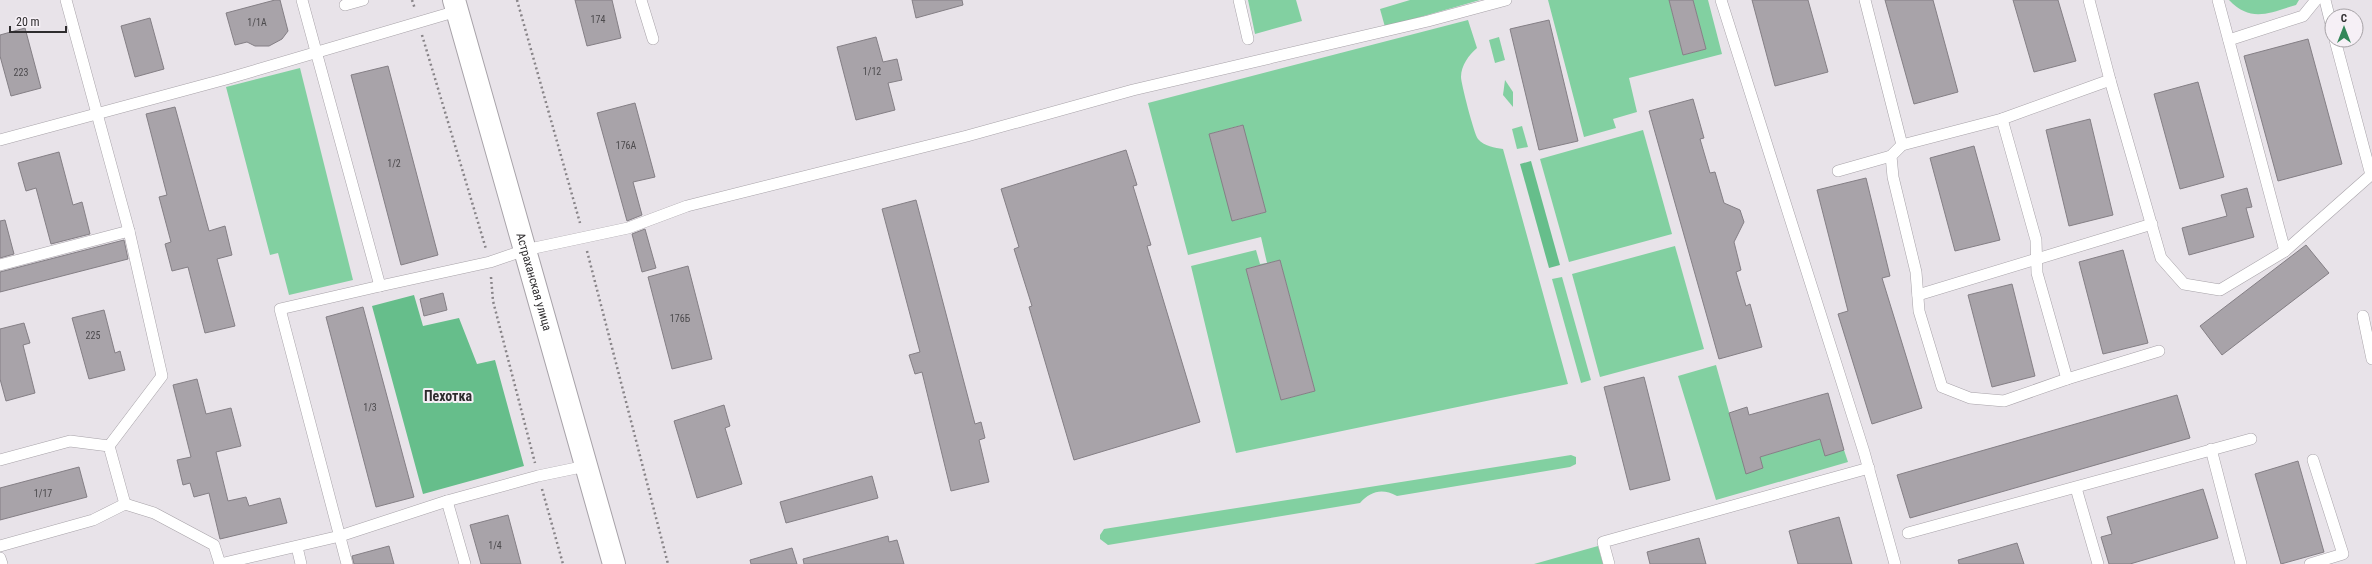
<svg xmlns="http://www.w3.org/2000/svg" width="2372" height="564" viewBox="0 0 2372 564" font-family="'Roboto Condensed',sans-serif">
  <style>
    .green { fill: #82d0a1; fill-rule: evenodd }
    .forest { fill: #66be8b }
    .building { fill: #a8a3a9; stroke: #847f85 }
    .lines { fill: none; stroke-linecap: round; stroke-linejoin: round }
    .lane-casing { stroke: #a7a2a8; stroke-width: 12 }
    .primary-casing { stroke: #a7a2a8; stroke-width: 24 }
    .path { stroke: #888488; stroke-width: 2.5; stroke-dasharray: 2 3; stroke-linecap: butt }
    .lane { stroke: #fff; stroke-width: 11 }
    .primary { stroke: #fff; stroke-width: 22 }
    .labels { text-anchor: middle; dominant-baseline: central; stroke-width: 4; stroke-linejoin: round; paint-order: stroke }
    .number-label { font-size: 10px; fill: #4c4a4d }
    .street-label { font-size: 12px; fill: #2e2c2e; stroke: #f6f0f6 }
    .quarter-label { font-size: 14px; font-weight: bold; fill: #2e2c2e; stroke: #f6f0f6 }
  </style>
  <rect width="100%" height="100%" fill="#e8e3e9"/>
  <g class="green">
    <polygon points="1248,0 1296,0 1302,21 1255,34"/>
    <polygon points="1410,0 1480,0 1385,27 1380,9"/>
    <polygon points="1548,0 1669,0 1683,55 1706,49 1693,0 1708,0 1722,54 1629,78 1637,112 1613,119 1616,128 1584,137"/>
    <path d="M2229 0H2299L2296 5C2269 13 2251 23 2229 0Z"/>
    <path d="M1468 20 1477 48C1469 55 1461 65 1461 77 1461 83 1474 134 1478 139 1484 146 1495 148 1503 149L1568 384 1236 453 1191 266 1256 250 1260 264 1267 263 1261 237 1188 255 1148 103ZM1242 125 1266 212 1233 221 1209 134ZM1280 260 1315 391 1281 400 1246 269Z"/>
    <polygon points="1499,37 1505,60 1495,63 1489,40"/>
    <polygon points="300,68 353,280 289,295 278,253 270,255 226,87"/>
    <polygon points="1505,80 1513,92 1513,107 1503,95"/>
    <polygon points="1522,126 1528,147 1517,149 1512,129"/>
    <polygon points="1643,130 1672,234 1569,262 1540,159"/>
    <polygon points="1675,246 1704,349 1600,377 1572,274"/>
    <polygon points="1562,277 1591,380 1581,383 1552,279"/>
    <polygon points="1716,365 1746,473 1763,468 1760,457 1820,439 1825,455 1844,450 1848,462 1716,500 1678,376"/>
    <path d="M1571 455 1576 457V464L1570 467 1397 496C1382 488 1371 491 1360 503L1108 545 1100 539V535L1104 529Z"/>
    <polygon points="1598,546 1603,564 1534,564"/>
  </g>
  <g class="forest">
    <polygon points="1531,161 1560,265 1549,268 1520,164"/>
    <polygon points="414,295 423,326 459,318 477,364 495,360 524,466 423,494 372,306"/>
  </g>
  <g class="building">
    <polygon points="275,0 280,0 288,31 282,39 269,46 255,46 247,42 235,45 226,13"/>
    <polygon points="575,0 612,0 621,38 587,46"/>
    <polygon points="912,0 962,0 963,5 916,18"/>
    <polygon points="1669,0 1693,0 1706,49 1683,55"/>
    <polygon points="1752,0 1808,0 1828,72 1775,86"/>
    <polygon points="1885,0 1933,0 1958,92 1914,104"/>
    <polygon points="2013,0 2058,0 2076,61 2034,72"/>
    <polygon points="150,18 164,69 135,77 121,26"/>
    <polygon points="1549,20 1578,141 1539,150 1510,29"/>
    <polygon points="25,28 41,88 11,96 0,56 0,35"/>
    <polygon points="876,37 883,62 897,59 902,80 888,83 895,110 856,120 837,47"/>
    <polygon points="2308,39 2342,164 2278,181 2244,56"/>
    <polygon points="388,66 438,255 401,265 351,75"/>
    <polygon points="2198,82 2224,177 2180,189 2154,94"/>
    <polygon points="1693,99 1704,138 1700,139 1710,173 1715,172 1724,203 1740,210 1744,222 1734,242 1741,270 1736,272 1746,306 1750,304 1762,347 1719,359 1649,111"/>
    <polygon points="635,103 655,177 633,182 642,215 627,221 597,113"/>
    <polygon points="175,107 209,231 225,226 232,255 217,259 235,326 205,333 188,267 172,271 165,244 171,242 159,197 167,195 146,114"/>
    <polygon points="2090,119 2113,215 2069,226 2046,130"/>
    <polygon points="1243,125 1266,212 1232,221 1209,134"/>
    <polygon points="1974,146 2000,240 1955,251 1930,158"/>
    <polygon points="1126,150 1137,185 1133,186 1151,245 1147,246 1200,422 1074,460 1029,307 1032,306 1014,249 1019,247 1001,189"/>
    <polygon points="59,152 73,205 82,202 90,234 51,244 36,188 26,191 18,163"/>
    <polygon points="1866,178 1890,276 1882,278 1922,408 1872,424 1838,314 1848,311 1817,190"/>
    <polygon points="2247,188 2252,207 2246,208 2254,237 2189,255 2182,228 2227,216 2221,195"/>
    <polygon points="916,200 975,424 981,422 985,438 979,440 989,482 951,491 922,372 915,374 909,355 920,352 882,209"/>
    <polygon points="5,220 14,254 0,258 0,221"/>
    <polygon points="645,229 656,268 642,272 632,234"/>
    <polygon points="124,240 128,259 0,292 0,272"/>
    <polygon points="2306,245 2329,273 2222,355 2200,326"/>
    <polygon points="2123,250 2148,343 2103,354 2079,262"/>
    <polygon points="1280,260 1315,391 1281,400 1246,269"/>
    <polygon points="688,266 712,359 672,369 648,277"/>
    <polygon points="2012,284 2035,376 1992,387 1968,295"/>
    <polygon points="443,293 447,310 424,316 420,299"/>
    <polygon points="363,307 414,497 376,507 326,317"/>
    <polygon points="104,310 115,353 120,351 125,370 89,379 72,318"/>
    <polygon points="24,323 30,343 23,345 35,393 6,401 0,379 0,329"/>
    <polygon points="1644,377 1670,480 1630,490 1604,387"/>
    <polygon points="197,379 206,414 231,408 241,446 216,452 228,501 246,497 249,506 280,498 287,523 220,539 209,493 194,497 190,483 183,485 177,460 191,457 173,385"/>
    <polygon points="1828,393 1844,450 1825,456 1820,439 1760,457 1763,468 1746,474 1729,413 1747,407 1749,415"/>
    <polygon points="2177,395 2190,438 1910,518 1897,475"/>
    <polygon points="724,405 730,426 725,428 742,484 697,498 674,421"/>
    <polygon points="2298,461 2324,552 2281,564 2255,474"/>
    <polygon points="79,467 87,497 0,520 0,488"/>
    <polygon points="872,476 878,498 786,523 780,502"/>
    <polygon points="2203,489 2218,538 2130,564 2109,564 2101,537 2112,534 2107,517"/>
    <polygon points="508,515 521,564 481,564 470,525"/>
    <polygon points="1839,517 1852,564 1798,564 1789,531"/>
    <polygon points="888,536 889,542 897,540 904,564 804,564 803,559"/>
    <polygon points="1699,538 1706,564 1650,564 1647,552"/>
    <polygon points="2017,543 2024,564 1959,564 1958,560"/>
    <polygon points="389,546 394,564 354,564 352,556"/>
    <polygon points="792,548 797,564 751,564 750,560"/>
  </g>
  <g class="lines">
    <defs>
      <g id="lane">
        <polyline points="66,0 129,231 162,376 109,446"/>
        <polyline points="302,0 380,286 490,262 525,250 628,228 687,206 967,136 1133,90 1428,21 1506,0"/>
        <polyline points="641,0 653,39"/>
        <polyline points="1239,0 1248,39"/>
        <polyline points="1721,0 1864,452 1895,564"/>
        <polyline points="1865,0 1902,145 1891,156 1893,177 1916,272 1919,311 1942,387 1970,398 2004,401 2067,379 2159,351"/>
        <polyline points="2218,0 2285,251"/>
        <polyline points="2325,0 2332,28"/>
        <polyline points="345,5 363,0"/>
        <polyline points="2229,40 2303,16 2316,0"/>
        <polyline points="2335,40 2371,175"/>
        <polyline points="2110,80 2161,258 2184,284 2220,290 2285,251 2372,174"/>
        <polyline points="2002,119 2036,240 2037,273 2067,379"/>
        <polyline points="0,140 226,79 457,11"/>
        <polyline points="1902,145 2002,119 2110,80 2089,0"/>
        <polyline points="1838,171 1891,156"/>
        <polyline points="0,265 129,231"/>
        <polyline points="1918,295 2152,224"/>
        <polyline points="2363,316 2372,359"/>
        <polyline points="2211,449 2241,564"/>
        <polyline points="0,460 70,441 109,446 125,504"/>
        <polyline points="2076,488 2098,564"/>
        <polyline points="447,501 465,564"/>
        <polyline points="1908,533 2251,439"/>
        <polyline points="0,546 93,520 125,504 154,513 214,545 220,564 340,536 447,501 538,476 586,466"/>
        <polyline points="297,547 301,564"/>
        <polyline points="0,558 2,564"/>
        <polyline points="347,564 280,309 380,286"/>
        <polyline points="1609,564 1603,542 1869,468"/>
        <polyline points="2310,564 2343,554 2313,460"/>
      </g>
      <g id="primary">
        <path id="s1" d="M454 0 614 564"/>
      </g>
    </defs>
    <use href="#lane" class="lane-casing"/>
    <use href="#primary" class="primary-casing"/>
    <g class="path">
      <polyline points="412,0 415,9"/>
      <polyline points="517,0 580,223"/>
      <polyline points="422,35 486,249"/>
      <polyline points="587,251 668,564"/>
      <polyline points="491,277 493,301 535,463"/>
      <polyline points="542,489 563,564"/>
    </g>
    <use href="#lane" class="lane"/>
    <use href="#primary" class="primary"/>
  </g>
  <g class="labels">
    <g class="number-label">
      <text x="598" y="19">174</text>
      <text x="257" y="22">1/1А</text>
      <text x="872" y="71">1/12</text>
      <text x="21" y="72">223</text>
      <text x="626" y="145">176А</text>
      <text x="394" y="163">1/2</text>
      <text x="680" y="318">176Б</text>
      <text x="93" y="335">225</text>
      <text x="370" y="407">1/3</text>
      <text x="43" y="493">1/17</text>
      <text x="495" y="545">1/4</text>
    </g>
    <g class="street-label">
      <text stroke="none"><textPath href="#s1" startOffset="293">Астраханская улица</textPath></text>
    </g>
    <g class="quarter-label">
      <text x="448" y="396">Пехотка</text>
    </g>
  </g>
  <g transform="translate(2344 28)"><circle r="19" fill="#f6f0f6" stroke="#a6a2a6"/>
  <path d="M0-3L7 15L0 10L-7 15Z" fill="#338759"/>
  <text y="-6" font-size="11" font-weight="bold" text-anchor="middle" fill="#2e2c2e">С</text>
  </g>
  <path d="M10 26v6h56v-6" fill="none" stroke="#2e2c2e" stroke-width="2"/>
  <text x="16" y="26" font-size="12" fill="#2e2c2e" stroke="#f6f0f6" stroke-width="3" paint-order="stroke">20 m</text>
</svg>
